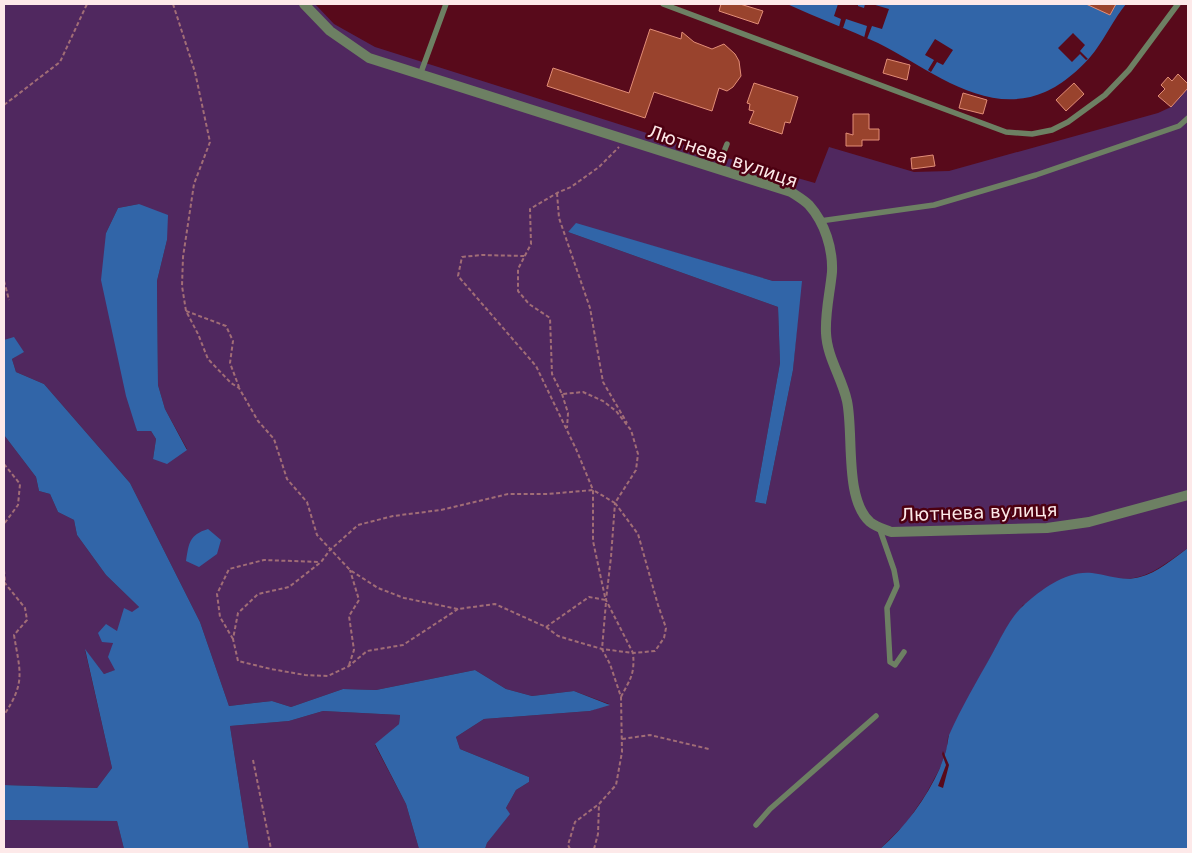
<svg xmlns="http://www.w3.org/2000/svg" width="1192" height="853" viewBox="0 0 1192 853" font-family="'DejaVu Sans',sans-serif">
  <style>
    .green { fill: #50285f; fill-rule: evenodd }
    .water { fill: #3165a8 }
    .pier { fill: #580a1b }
    .building { fill: #99432d; stroke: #e28d77 }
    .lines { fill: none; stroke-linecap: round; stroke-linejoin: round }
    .path { stroke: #a16d76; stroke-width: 2; stroke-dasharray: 4 2.5; stroke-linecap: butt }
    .service { stroke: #6d8063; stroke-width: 5.5 }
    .minor { stroke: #6d8063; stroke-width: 10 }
    .labels { text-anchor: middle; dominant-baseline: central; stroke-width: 5; stroke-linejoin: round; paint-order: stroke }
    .street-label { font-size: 18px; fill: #fde9e9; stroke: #4c0011 }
  </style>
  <rect width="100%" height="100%" fill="#580a1b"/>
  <g class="green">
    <path d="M4 4H315L334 24 375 47 713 154 815 183 829 147 914 172 949 171 1158 113 1171 107 1188 88V548C1163 565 1145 583 1113 578L1023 605 1004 632 967 701 948 737 947 748 940 768 926 794 907 822 880 849H485L487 843 509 814 506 808 516 790 529 782V777L460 749 456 737 484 719 590 711 609 704 574 691 532 696 506 689 475 670 376 690 343 689 291 707 272 701 229 706 200 622 130 483 44 384 16 372 12 359 23 352 4 340ZM139 204 167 240 157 281 158 385 165 409 187 449 153 459 156 439 151 431H137L106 233 118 208ZM576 224 773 281H801L793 370 766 504 755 502 780 363 778 307 568 232Z"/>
    <path d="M4 435 36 477 39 491 50 494 58 512 74 520 77 535 106 575 139 607C129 615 116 628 113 642 112 651 115 662 116 670L104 674 85 650 112 768 97 788 4 785Z"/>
    <polygon points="323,711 400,715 399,724 375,745 406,804 419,849 249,849 230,726 289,721"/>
    <polygon points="4,820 117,821 124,849 4,849"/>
  </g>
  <g class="water">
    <path d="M787 4H1126C1114 19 1106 36 1095 51 1084 66 1062 85 1045 92 985 118 929 68 878 43 848 29 817 18 787 4Z"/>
    <polygon points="139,204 168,215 167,240 157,281 158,385 165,409 187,450 167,464 153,459 156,439 151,431 137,431 126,396 101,280 106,233 118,208"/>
    <polygon points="576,223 773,281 802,281 793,370 766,504 755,502 780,363 778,307 568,232"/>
    <polygon points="14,337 24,352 12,359 16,372 44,384 130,483 200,622 229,706 272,701 291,707 343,689 376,690 475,670 506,689 532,696 574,691 610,705 590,711 484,719 456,737 460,749 529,777 529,782 516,790 506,808 510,814 487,843 485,849 419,849 406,804 375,744 399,724 400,715 323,711 289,721 230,726 249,849 124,849 117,821 4,820 4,785 97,788 112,768 85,649 104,674 115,670 108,657 113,643 102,642 98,633 106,624 117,631 124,608 132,612 139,607 106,575 77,535 74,520 58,512 50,494 39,491 36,477 4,435 4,340"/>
    <path d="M208 529 221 540 217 554 199 567 186 561C189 543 189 535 208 529Z"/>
    <path d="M1188 548V849H880C905 827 926 799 940 768 942 761 946 753 947 746 948 742 948 739 949 735 961 708 977 681 992 654 1001 638 1010 617 1025 604 1042 589 1067 570 1092 573 1109 575 1123 582 1140 577 1157 573 1174 558 1188 548Z"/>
  </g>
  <g class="pier">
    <polygon points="838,4 858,4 858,6 864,8 865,4 872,4 889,9 882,29 872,26 867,39 864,38 867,26 846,19 843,28 839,27 841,19 834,16"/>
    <polygon points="1073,33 1085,45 1080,51 1088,59 1086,60 1080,54 1072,62 1058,48"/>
    <polygon points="935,39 953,50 943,65 937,62 931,72 928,70 934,60 925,55"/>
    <polygon points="943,751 949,765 943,788 938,786 946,765 942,754"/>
  </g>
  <g class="building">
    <polygon points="721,4 740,4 763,11 758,24 719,11"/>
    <polygon points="1086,4 1116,4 1110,15"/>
    <polygon points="650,29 681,39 682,32 694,42 712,49 724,44 735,54 739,61 741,76 733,87 727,91 719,88 712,111 654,92 645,118 547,86 553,68 629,93"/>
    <polygon points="887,59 910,65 907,80 883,73"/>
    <polygon points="1178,74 1188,84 1188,88 1171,107 1158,96 1165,89 1161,85 1168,77 1172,81"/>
    <polygon points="754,83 798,97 790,123 785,122 782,134 749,123 754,111 749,110 750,104 747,103"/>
    <polygon points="1074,83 1084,94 1066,111 1056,100"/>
    <polygon points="963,93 987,100 983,114 959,108"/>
    <polygon points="853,114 869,114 869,129 879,129 879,140 862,140 862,146 846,146 846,133 853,135"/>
    <polygon points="933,155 935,166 912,169 911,158"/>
  </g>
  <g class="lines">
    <g class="path">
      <polyline points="173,4 195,72 210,142 194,184 183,257 182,286 186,311 198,334 208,359 231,383 239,388 258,421 274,439 287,479 307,502 317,535 350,570 378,588 404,598 458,609 495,604 546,627 558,636 571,640 602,649 633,653 606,600 611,557 615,503"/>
      <polyline points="4,105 60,62 87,4"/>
      <polyline points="557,193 559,218 590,308 603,382 627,423"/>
      <polyline points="4,281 9,300"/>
      <polyline points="186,311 226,326 233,341 230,363 239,387"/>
      <polyline points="562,394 568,413 567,428"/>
      <polyline points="4,464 20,484 18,505 4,524"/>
      <path d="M615 503 638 534 658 605 666 628 664 638 655 651 633 653C635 675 630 679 621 697"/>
      <polyline points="4,570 5,582"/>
      <path d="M4 582 25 608 27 620 14 635C20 672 26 682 4 715"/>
      <polyline points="605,597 593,541 593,490 615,503 636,470 638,454 631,430 616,411 603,401 583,392 562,394 552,374 550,318 529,304 518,291 518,269 531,244 530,209 557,193 571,187 599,167 619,147"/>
      <polyline points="458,609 403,645 367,651 349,666 328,676 305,675 271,669 238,661 233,639 238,613 258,594 289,587 321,562 330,550 358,525 393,516 441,510 508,494 548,494 593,490 576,449 536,366 458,276 462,257 482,255 525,256"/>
      <polyline points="546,627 589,597 606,600"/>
      <polyline points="233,639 220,617 217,594 229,569 264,560 319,562"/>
      <polyline points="349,665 354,650 349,616 359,600 350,570"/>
      <polyline points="622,739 650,735 709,749"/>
      <polyline points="253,760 271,849"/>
      <polyline points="570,849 568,845 575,822 599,804 616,785 622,752 621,697 610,664 602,649 606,602"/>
      <polyline points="594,849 598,834 599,804"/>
    </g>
    <g class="service">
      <polyline points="663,4 1006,132 1032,134 1052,130 1068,122 1105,95 1129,70 1178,4"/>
      <polyline points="420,75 446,4"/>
      <polyline points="717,169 727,144"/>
      <polyline points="820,221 934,205 1036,175 1179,126 1188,118"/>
      <polyline points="879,527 894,570 897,586 887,608 890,662 895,665 904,652"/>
      <polyline points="756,825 770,809 876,716"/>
    </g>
    <path class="minor" d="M304 4 330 31 369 58 791 192C797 196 804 200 809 205 825 223 833 249 832 272 830 293 825 312 826 333 827 357 842 378 847 401 854 434 844 499 870 522 876 527 884 529 891 532L1047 528 1089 522 1188 495"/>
  </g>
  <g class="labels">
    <g class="street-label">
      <text transform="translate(723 156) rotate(19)">Лютнева вулиця</text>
      <text transform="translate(979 512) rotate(-2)">Лютнева вулиця</text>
    </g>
  </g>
  <rect width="1192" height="853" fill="none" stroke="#fde9e9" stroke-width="10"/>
</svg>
